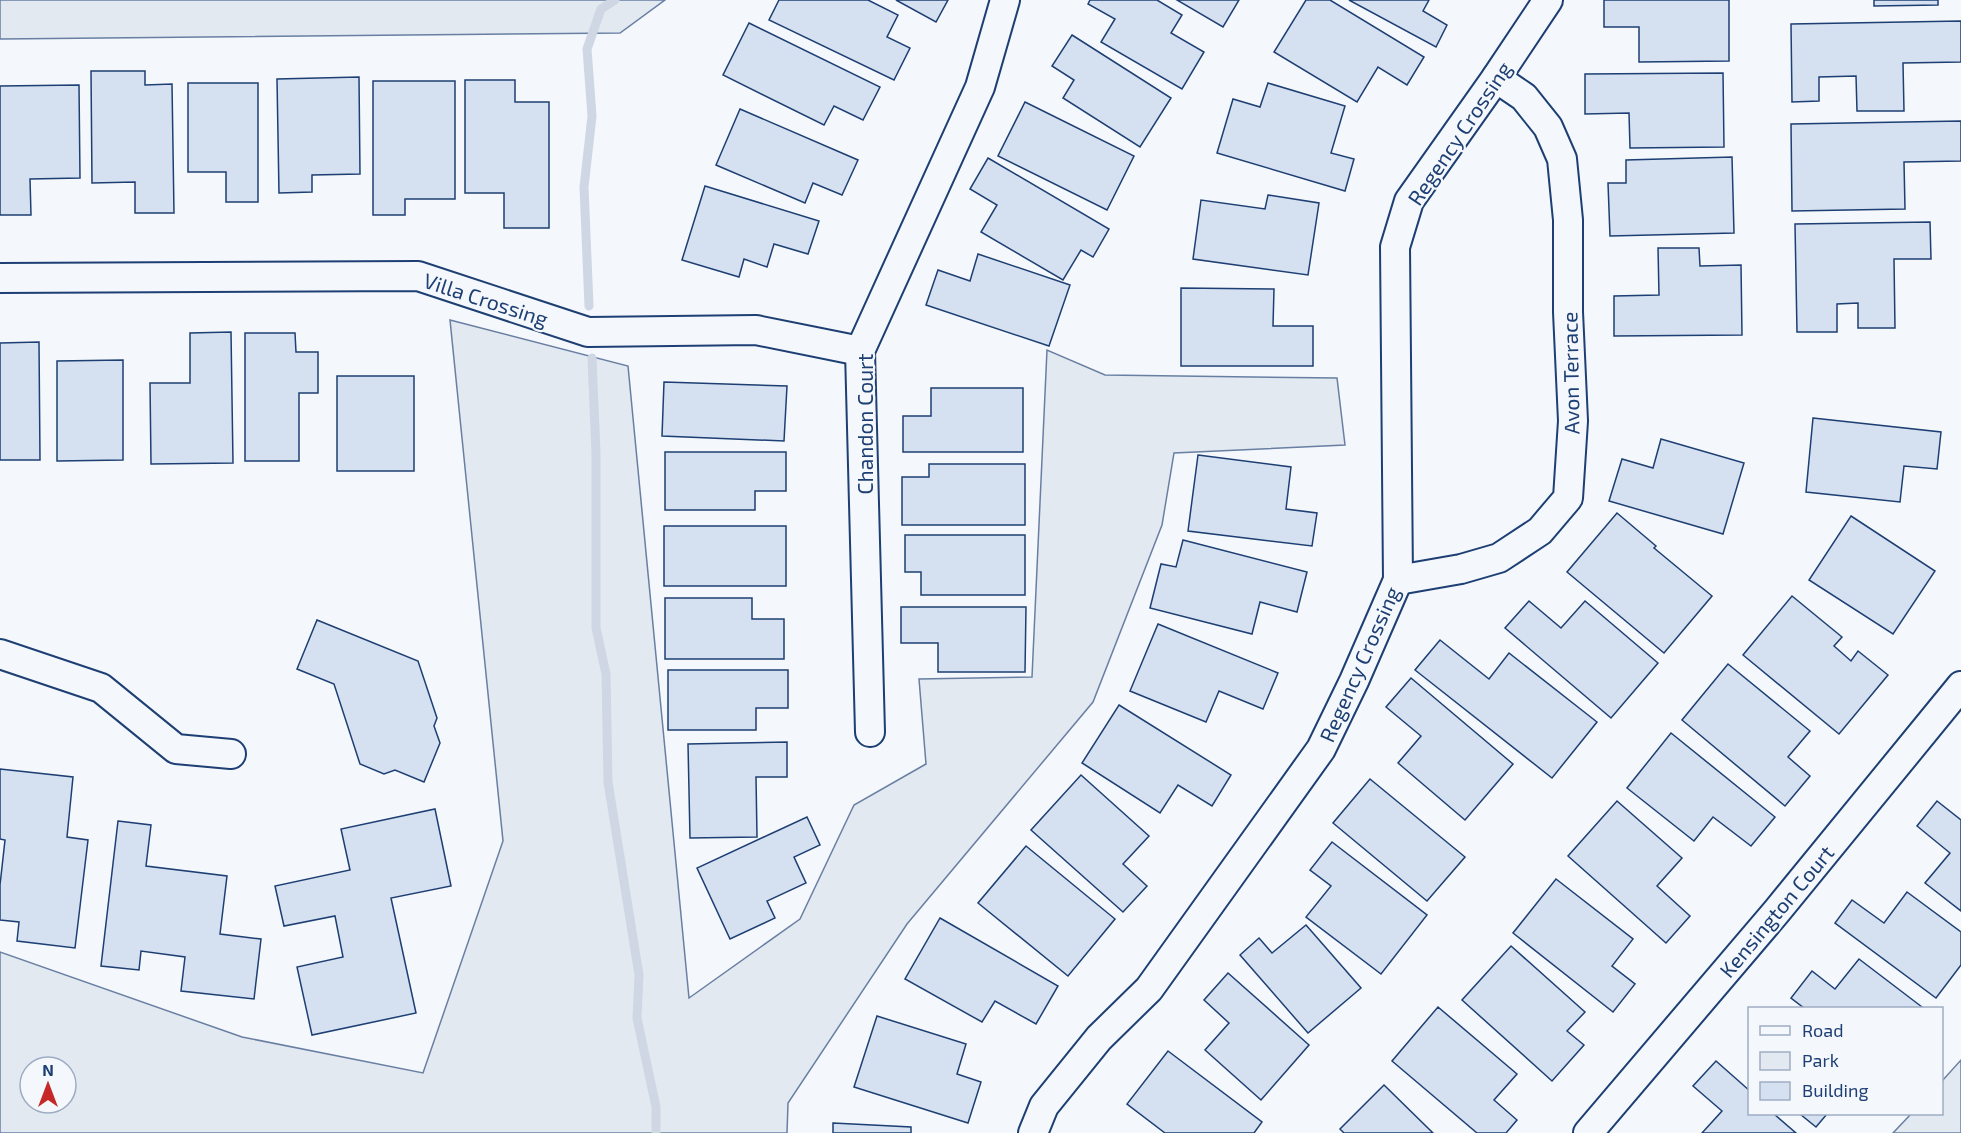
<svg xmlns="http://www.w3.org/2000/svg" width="1961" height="1133" viewBox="0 0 1961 1133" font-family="'Exo 2',sans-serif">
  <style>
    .green { fill: #e3e9f0; stroke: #687fa3; stroke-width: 1.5; fill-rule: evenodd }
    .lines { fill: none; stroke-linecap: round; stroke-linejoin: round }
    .stream { stroke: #cfd7e4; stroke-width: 9 }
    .building { fill: #d5e0f0; stroke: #1d3f73; stroke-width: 1.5 }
    .street-casing { stroke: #1d3f73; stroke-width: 32 }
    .street { stroke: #f4f7fb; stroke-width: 28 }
    .labels { text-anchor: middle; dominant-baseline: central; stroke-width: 4.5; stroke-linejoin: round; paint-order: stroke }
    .street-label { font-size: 21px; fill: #1d3f73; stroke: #f4f7fb }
  </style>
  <rect width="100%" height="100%" fill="#f4f7fb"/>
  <g class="green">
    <polygon points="0,0 665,0 620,33 0,39"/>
    <path d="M450 320 628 366 689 998 800 919 854 805 926 764 919 679 1032 677 1047 350 1105 375 1337 378 1345 445 1174 453 1162 525 1093 702 907 924 788 1103 787 1133H0V952L242 1037 423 1073 503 841ZM30 1067H66V1103H30Z"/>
    <polygon points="1961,1060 1961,1133 1893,1133 1911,1114 1942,1114 1942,1081"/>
  </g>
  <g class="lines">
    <g class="stream">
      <polyline points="589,306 584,187 592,116 587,49 601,9 615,0"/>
      <polyline points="592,358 596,453 596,628 606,674 608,782 639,975 637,1018 656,1107 656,1133"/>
    </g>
  </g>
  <g class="building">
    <polygon points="779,0 868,0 898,15 887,37 910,48 894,80 769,20"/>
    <polygon points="896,0 948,0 936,22"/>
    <polygon points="1090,0 1157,0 1182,15 1171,33 1204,52 1182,89 1101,42 1115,19 1088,4"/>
    <polygon points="1177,0 1239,0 1223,27"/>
    <polygon points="1306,0 1330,0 1424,57 1407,85 1378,67 1357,102 1274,52"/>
    <polygon points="1349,0 1429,0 1423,11 1447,25 1436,47"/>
    <polygon points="1604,0 1729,0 1729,61 1639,62 1639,27 1604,27"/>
    <polygon points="1874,0 1938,0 1938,5 1874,6"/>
    <polygon points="1961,21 1961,62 1903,63 1904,111 1857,111 1856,76 1819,77 1819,101 1792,102 1791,24"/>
    <polygon points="749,23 880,87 863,120 834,106 824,125 723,75"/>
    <polygon points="1072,35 1171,98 1140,147 1063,98 1074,80 1052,66"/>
    <polygon points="91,71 145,71 145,85 172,84 174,213 135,213 135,182 92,183"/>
    <polygon points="1723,73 1724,147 1630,148 1629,113 1585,114 1585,74"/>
    <polygon points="359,77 360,174 312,175 312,192 279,193 277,79"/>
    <polygon points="465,80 515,80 515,102 549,102 549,228 504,228 504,193 465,193"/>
    <polygon points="373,81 455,81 455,199 405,199 405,215 373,215"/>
    <polygon points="188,83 258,83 258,202 226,202 226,172 188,172"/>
    <polygon points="1268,83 1345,106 1331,153 1354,159 1345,191 1217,153 1233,99 1260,107"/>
    <polygon points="79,85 80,178 30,179 31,215 0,215 0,86"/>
    <polygon points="1025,102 1134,156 1107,210 998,156"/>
    <polygon points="740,109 858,160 842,195 813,183 805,203 716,165"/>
    <polygon points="1961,121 1961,161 1904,162 1905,209 1792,211 1791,124"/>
    <polygon points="1732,157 1734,233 1610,236 1608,183 1626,183 1626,160"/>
    <polygon points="988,158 1109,229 1093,257 1081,250 1063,280 981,232 997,205 970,189"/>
    <polygon points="705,186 819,221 808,254 774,244 767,267 744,259 739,277 682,260"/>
    <polygon points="1268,195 1319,203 1308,275 1193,259 1201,200 1265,209"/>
    <polygon points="1930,222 1931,259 1894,259 1895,328 1858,328 1858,303 1837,304 1837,332 1797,332 1795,224"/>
    <polygon points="1658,248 1699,248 1700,266 1741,265 1742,335 1614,336 1614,296 1659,295"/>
    <polygon points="978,254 1070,285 1049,346 926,305 938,270 970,281"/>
    <polygon points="1181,288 1274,289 1273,326 1313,326 1313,366 1181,366"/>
    <polygon points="231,332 233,463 151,464 150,383 190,383 190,333"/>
    <polygon points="245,333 295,333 296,352 318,352 318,393 299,393 299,461 245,461"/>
    <polygon points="39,342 40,460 0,460 0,343"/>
    <polygon points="123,360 123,460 57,461 57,361"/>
    <rect x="337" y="376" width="77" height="95"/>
    <polygon points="664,382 787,386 784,441 662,436"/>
    <polygon points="931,388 1023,388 1023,452 903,452 903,416 931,416"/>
    <polygon points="1813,418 1941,432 1937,469 1904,466 1900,502 1806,492"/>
    <polygon points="1661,439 1744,463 1723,534 1609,501 1622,459 1653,468"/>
    <polygon points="665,452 786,452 786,491 755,491 755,510 665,510"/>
    <polygon points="1198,455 1291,467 1286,509 1317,513 1312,546 1188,531"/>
    <polygon points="929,464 1025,464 1025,525 902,525 902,477 929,477"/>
    <polygon points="1617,513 1656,546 1654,548 1712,596 1664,653 1567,572"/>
    <polygon points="1851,516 1935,571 1893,634 1809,580"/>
    <rect x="664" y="526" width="122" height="60"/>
    <polygon points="905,535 1025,535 1025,595 921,595 921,572 905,572"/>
    <polygon points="1183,540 1307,572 1297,612 1260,602 1252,634 1150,608 1161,564 1176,567"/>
    <polygon points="1792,596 1842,637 1834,646 1851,661 1858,651 1888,675 1839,734 1743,655"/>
    <polygon points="665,598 752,598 752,619 784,619 784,659 665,659"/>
    <polygon points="1529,601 1561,628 1585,601 1658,663 1611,718 1505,628"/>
    <polygon points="901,607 1026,607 1025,672 938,672 938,643 901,643"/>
    <polygon points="317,620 418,661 437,718 434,726 440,743 424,782 395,770 384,774 360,764 334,684 297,669"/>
    <polygon points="1158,624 1278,673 1263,709 1219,691 1206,722 1130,691"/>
    <polygon points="1440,640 1489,679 1509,653 1597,722 1552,778 1415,670"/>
    <polygon points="1728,664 1810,731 1788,757 1810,776 1785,806 1682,720"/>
    <polygon points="668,670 788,670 788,708 756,708 756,730 668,730"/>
    <polygon points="1411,678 1513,764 1465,820 1398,763 1421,736 1386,707"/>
    <polygon points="1119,705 1231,775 1212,806 1178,785 1160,813 1082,763"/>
    <polygon points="1671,733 1775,817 1751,846 1713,817 1694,841 1627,788"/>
    <polygon points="787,742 787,777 756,777 757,837 690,838 688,744"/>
    <polygon points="0,769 73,777 67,837 88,840 75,948 17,941 19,922 0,920 0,885 5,840 0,839"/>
    <polygon points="1081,775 1149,836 1123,864 1147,886 1123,912 1031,830"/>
    <polygon points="1370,779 1465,857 1427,901 1333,823"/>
    <polygon points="1617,801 1682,858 1657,886 1690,916 1666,943 1568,856"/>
    <polygon points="1937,801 1961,820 1961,911 1925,883 1950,853 1917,826"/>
    <polygon points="435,809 451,886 391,898 416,1013 312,1035 297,967 343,957 335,916 284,926 275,886 350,870 341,829"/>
    <polygon points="807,817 820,845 794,857 806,883 767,901 775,918 730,939 697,868"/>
    <polygon points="118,821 151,825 146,866 227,876 220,934 261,939 254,999 181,991 185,957 141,951 139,970 101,966"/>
    <polygon points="1332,842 1427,915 1381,974 1306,917 1331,886 1310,870"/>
    <polygon points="1026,846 1115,919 1068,976 978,903"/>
    <polygon points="1556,879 1633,939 1612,966 1635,984 1613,1012 1513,933"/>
    <polygon points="1907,892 1961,932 1961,965 1936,998 1835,923 1852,900 1884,923"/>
    <polygon points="940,918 1058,986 1036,1024 995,1001 982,1022 905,979"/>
    <polygon points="1306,925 1361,988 1308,1033 1240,955 1259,938 1272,953"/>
    <polygon points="1511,946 1585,1012 1567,1031 1584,1045 1552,1081 1462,1000"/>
    <polygon points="1859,959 1922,1007 1921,1008 1804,1008 1791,998 1812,971 1835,989"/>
    <polygon points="1228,973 1309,1045 1261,1100 1205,1050 1229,1023 1204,1000"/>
    <polygon points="1438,1007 1517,1074 1494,1100 1517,1120 1506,1133 1477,1133 1392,1061"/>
    <polygon points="877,1016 966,1044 957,1074 981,1082 968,1123 854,1087"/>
    <polygon points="1168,1051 1262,1122 1254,1133 1165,1133 1127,1104"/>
    <polygon points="1716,1061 1750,1091 1750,1114 1774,1114 1796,1133 1702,1133 1722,1111 1693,1086"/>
    <polygon points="1384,1085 1433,1133 1344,1133 1340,1129"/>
    <polygon points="1800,1114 1827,1114 1816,1127"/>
    <polygon points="833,1123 911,1127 911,1133 833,1133"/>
  </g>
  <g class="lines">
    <defs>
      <g id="street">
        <polyline points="0,278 418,276 588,332 756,330 860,351"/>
        <polyline points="1398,580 1461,569 1499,558 1540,531 1568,498 1573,421 1568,312 1568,220 1562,159 1548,127 1524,97 1496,78"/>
        <polyline points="0,654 101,688 176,749 231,754"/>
        <polyline points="870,732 860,351 980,87 1005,0"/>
        <polyline points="1033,1133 1044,1106 1099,1038 1149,989 1321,749 1354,681 1398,580 1395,247 1409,201 1496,78 1548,0"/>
        <polyline points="1588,1133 1777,911 1961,686"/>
      </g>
    </defs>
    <use href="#street" class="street-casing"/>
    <use href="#street" class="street"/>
  </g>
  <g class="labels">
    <g class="street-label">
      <text transform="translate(1459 133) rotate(-56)">Regency Crossing</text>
      <text transform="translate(486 299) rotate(18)">Villa Crossing</text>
      <text transform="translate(1570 373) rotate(-91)">Avon Terrace</text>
      <text transform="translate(864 424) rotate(-90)">Chandon Court</text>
      <text transform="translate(1359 664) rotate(-66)">Regency Crossing</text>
      <text transform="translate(1776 911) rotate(-50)">Kensington Court</text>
    </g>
  </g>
  <rect x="1748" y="1007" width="195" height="108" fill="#f4f7fb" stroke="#9eadc5" stroke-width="1.5"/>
  <rect x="1760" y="1026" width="30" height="9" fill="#f4f7fb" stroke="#9eadc5" stroke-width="1.5"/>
  <text x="1802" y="1037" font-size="18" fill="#1d3f73">Road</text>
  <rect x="1760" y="1052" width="30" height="18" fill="#e3e9f0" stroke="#9eadc5" stroke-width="1.5"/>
  <text x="1802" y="1067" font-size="18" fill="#1d3f73">Park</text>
  <rect x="1760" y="1082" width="30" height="18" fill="#d5e0f0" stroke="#9eadc5" stroke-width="1.5"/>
  <text x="1802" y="1097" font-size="18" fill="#1d3f73">Building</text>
  <g transform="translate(48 1085)"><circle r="28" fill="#f4f7fb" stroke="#9eadc5" stroke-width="1.5"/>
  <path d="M0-4.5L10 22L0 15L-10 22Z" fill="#c62828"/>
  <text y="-9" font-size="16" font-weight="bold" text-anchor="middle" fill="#1d3f73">N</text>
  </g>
</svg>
